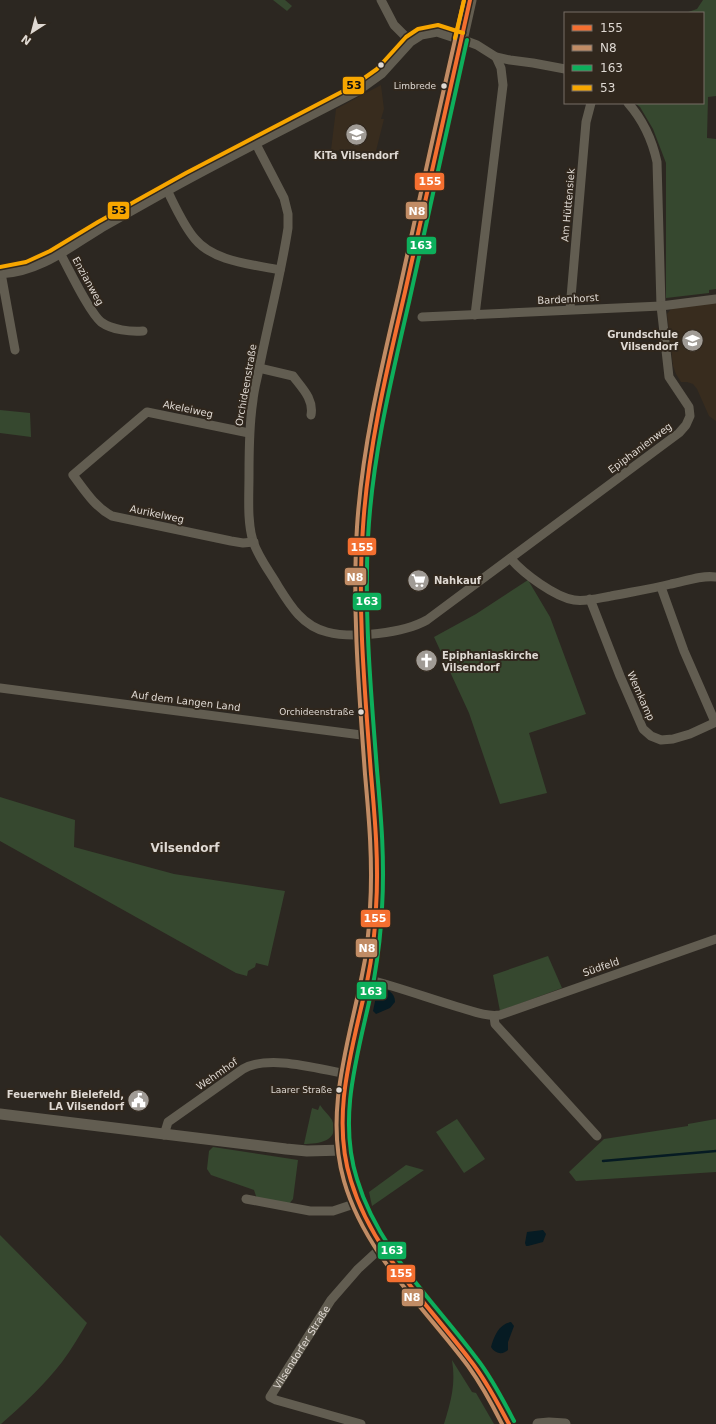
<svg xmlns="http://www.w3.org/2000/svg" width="716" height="1424" viewBox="0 0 716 1424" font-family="'DejaVu Sans',sans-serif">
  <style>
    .built { fill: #382c1e }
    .green { fill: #36482f }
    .water { fill: #061b23 }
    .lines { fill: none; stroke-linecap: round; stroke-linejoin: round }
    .stream { stroke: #061b23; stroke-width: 2.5 }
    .minor { stroke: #625d51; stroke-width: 9 }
    .tertiary { stroke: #625d51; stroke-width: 11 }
    .secondary { stroke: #645e51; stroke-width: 13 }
    .bus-1-casing { stroke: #30271d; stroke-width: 7 }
    .bus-2-casing { stroke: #30271d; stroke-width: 7 }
    .bus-3-casing { stroke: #30271d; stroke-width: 7 }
    .bus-4-casing { stroke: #30271d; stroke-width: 7 }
    .bus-1 { stroke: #f46f30; stroke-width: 4 }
    .bus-2 { stroke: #c18c65; stroke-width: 4 }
    .bus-3 { stroke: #0daf5c; stroke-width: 4 }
    .bus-4 { stroke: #f7a600; stroke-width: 4 }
    .bus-dot { fill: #dfd9d3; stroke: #30271d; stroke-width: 1.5 }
    .labels { text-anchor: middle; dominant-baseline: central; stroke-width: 4; stroke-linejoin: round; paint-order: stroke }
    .bus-label { font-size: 9px; fill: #dfd9d3; stroke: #30271d; text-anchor: end }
    .poi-label { font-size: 10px; font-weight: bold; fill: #dfd9d3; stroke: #30271d; text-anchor: end }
    .street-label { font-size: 10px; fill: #dfd9d3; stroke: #30271d }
    .quarter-label { font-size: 12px; font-weight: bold; fill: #dfd9d3; stroke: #30271d }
    .line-badge { stroke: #30271d; stroke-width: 1.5 }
    .badge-label { font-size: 11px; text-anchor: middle; font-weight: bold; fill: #fff }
    .pale-badge-label { font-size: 11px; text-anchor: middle; font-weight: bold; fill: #111 }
  </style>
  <rect width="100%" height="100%" fill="#2c2721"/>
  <g class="built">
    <polygon points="381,85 384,109 381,119 384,119 375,155 331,150 336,109"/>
    <polygon points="716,303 716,421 709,416 697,389 693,384 687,382 681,382 676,374 673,366 667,314 672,308"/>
  </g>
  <g class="green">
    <polygon points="273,0 285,0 292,6 287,11"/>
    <polygon points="703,0 716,0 716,96 708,97 707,138 716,139 716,289 709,290 709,293 666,298 666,163 653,129 640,107 635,103 703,103 703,13 685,13 697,9"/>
    <polygon points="0,410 30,413 31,437 0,433"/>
    <polygon points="528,580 550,617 586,714 529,733 547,793 500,804 469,713 434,637 476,614"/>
    <polygon points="0,797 75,820 74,847 174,874 285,891 268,966 256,963 255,967 248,971 247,976 236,973 0,841"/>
    <polygon points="548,956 562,988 500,1011 493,975"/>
    <path d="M320 1105C323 1110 329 1115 332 1120 341 1141 318 1144 304 1144L312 1108 318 1110Z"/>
    <polygon points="457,1119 485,1159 464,1173 436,1132"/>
    <polygon points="716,1119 716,1172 576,1181 569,1172 604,1139 688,1126 688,1124"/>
    <polygon points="213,1147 298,1160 293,1199 289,1204 257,1199 254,1190 211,1175 207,1169 209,1151"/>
    <polygon points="406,1165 424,1170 372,1206 369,1192"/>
    <path d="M0 1235 87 1323C79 1336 71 1350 62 1362 44 1385 23 1405 1 1424H0Z"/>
    <path d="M452 1360 472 1392 476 1393 494 1424H444C451 1401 456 1384 452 1360Z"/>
  </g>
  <g class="water">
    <path d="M378 987C387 989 395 992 395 1002L390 1008 376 1014 373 1011Z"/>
    <polygon points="543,1230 546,1234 543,1242 528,1246 526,1246 525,1243 527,1232"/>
    <path d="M511 1322 514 1326 508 1342V1350C503 1355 495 1354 491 1347 494 1336 499 1324 511 1322Z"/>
  </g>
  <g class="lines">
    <polyline class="stream" points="603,1161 716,1151"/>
    <g class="minor">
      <polyline points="381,0 394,25 410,41"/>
      <polyline points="461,39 477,45 496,57 510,60 533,63 565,69"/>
      <path d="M256 144 284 198 288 214V228C281 274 269 319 260 364 258 376 254 388 253 400 249 425 249 450 249 475 249 497 247 521 253 541 258 557 270 572 278 586 291 607 303 626 327 632 353 639 404 633 427 620L679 433 686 425 690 416 689 407 669 377 661 306 657 162C652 139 643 120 628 103"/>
      <path d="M167 190C175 206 183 225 195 239 214 262 252 264 280 270"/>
      <path d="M60 253C69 269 89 312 101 322 112 330 131 332 143 331"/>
      <polyline points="1,273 15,350"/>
      <polyline points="570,309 586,122 591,103"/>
      <polyline points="475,315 503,85 501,68 496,57"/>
      <polyline points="422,317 661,306 716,299"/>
      <path d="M259 368 293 376C302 388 314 399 311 415"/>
      <path d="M249 433 147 412 73 475C85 491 95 507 112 516L231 541 243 543 254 542"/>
      <path d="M511 559C524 574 555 597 574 600 586 602 599 598 611 596 631 592 651 589 671 584 686 581 701 575 716 577"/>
      <polyline points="661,587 684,651 715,722"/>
      <polyline points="590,599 620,676 643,729 651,736 661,740 673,739 690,734 716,722"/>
      <polyline points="0,688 369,736"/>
      <path d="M367 979C398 987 428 998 458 1007 472 1011 486 1017 500 1015L716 939"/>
      <polyline points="494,1016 495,1024 597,1136"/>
      <path d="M164 1135 168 1122 243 1069C269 1054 318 1069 347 1074"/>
      <polyline points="246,1199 310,1211 333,1211 357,1203"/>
      <path id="s1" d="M361 1424 276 1400 270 1397 331 1300 358 1269 383 1246"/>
    </g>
    <g class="tertiary">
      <path d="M0 273C38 272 70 246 101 227 122 215 144 203 165 191 228 156 293 124 356 91L381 73 410 41 421 34 437 31 461 39"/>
      <polyline points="0,1114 286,1149 307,1151 344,1150"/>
      <polyline points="538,1424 549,1423 565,1424"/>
    </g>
    <path class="secondary" d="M470 0 386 376C376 425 367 474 363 524 360 570 361 617 364 663 366 707 370 751 373 795 376 829 379 862 377 895 376 923 373 950 368 977 355 1043 330 1112 350 1179 370 1248 429 1306 472 1362 486 1381 498 1403 509 1424"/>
    <defs>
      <path id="bus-1" d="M470 0C448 97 427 195 405 292 387 369 368 448 363 527 357 609 365 692 371 774 375 819 379 863 376 908 375 933 372 958 367 982 353 1047 330 1115 351 1181 372 1251 427 1303 470 1360 486 1380 497 1402 509 1424"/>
      <path id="bus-2" d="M464 0C442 97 420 195 399 292 381 369 362 448 357 527 352 609 359 692 365 774 369 818 373 863 370 908 369 930 367 953 362 975 349 1042 324 1112 344 1181 365 1254 424 1307 468 1366 481 1384 492 1404 502 1424"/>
      <path id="bus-3" d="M467 40C447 128 428 215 409 302 391 380 372 458 368 538 364 615 371 693 377 770 381 816 385 861 382 908 381 932 378 956 374 979 361 1045 336 1113 357 1179 378 1250 434 1301 477 1359 492 1378 503 1400 514 1421"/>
      <g id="bus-4">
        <polyline points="455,38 464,0"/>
        <polyline points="0,267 26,262 50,251 98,222 186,173 353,86 377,69 406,37 418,29 438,25 463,33"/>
      </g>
    </defs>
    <use href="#bus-1" class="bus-1-casing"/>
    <use href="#bus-2" class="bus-2-casing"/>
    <use href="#bus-3" class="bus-3-casing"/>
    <use href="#bus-4" class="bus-4-casing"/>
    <use href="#bus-1" class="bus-1"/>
    <use href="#bus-2" class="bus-2"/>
    <use href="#bus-3" class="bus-3"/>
    <use href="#bus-4" class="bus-4"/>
  </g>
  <defs>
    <symbol id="school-disc" viewBox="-11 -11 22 22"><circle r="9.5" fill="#a09b95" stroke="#30271d"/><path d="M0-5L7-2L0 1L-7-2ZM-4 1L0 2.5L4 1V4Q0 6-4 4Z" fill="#fff"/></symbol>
    <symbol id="supermarket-disc" viewBox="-11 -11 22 22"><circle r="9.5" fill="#a09b95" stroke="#30271d"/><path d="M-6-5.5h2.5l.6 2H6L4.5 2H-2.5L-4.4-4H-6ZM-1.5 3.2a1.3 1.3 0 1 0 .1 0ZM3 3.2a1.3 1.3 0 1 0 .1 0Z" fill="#fff"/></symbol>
    <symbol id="church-disc" viewBox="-11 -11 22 22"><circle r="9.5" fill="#a09b95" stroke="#30271d"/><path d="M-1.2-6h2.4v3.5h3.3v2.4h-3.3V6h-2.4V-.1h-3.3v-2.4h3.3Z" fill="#fff"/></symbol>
    <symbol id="civic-disc" viewBox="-11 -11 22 22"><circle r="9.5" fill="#a09b95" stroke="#30271d"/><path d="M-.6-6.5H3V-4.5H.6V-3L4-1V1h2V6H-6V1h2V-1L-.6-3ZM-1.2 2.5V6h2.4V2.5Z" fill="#fff"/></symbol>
  </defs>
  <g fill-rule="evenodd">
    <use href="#school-disc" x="344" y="122" width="25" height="25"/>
    <use href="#school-disc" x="680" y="328" width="25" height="25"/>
    <use href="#supermarket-disc" x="406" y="568" width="25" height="25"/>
    <use href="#church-disc" x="414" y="648" width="25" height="25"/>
    <use href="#civic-disc" x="126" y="1088" width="25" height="25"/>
  </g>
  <g class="bus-dot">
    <circle cx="381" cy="65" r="3.5"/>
    <circle cx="444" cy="86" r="3.5"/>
    <circle cx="361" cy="712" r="3.5"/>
    <circle cx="339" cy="1090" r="3.5"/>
  </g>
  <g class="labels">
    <g class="bus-label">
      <text x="436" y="86">Limbrede</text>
      <text x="354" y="712">Orchideenstraße</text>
      <text x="332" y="1090">Laarer Straße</text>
    </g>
    <g class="poi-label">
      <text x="356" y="155" text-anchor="middle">KiTa Vilsendorf</text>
      <text x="678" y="334">Grundschule<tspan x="678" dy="12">Vilsendorf</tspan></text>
      <text x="434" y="580" text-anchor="start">Nahkauf</text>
      <text x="442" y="655" text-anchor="start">Epiphaniaskirche<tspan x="442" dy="12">Vilsendorf</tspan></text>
      <text x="124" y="1094">Feuerwehr Bielefeld,<tspan x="124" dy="12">LA Vilsendorf</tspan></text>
    </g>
    <g class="street-label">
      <text transform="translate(568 205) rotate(-85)">Am Hüttensiek</text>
      <text transform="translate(88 281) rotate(61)">Enzianweg</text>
      <text transform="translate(568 299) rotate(-3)">Bardenhorst</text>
      <text transform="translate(246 385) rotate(-80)">Orchideenstraße</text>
      <text transform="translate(188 409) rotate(12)">Akeleiweg</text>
      <text transform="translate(640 448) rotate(-37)">Epiphanienweg</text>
      <text transform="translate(157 514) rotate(12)">Aurikelweg</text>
      <text transform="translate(641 696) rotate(66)">Wemkamp</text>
      <text transform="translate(186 701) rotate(7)">Auf dem Langen Land</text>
      <text transform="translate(601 967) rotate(-19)">Südfeld</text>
      <text transform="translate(217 1074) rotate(-35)">Wehmhof</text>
      <text stroke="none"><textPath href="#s1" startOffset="154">Vilsendorfer Straße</textPath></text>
    </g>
    <g class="quarter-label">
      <text x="185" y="848">Vilsendorf</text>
    </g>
  </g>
  <g class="line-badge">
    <rect x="342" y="76" width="23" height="19" rx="4" fill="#f7a600"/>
    <rect x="414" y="172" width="31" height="19" rx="4" fill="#f46f30"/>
    <rect x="107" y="201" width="23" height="19" rx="4" fill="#f7a600"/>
    <rect x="405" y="201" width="23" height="19" rx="4" fill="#c18c65"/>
    <rect x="406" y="236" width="31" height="19" rx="4" fill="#0daf5c"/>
    <rect x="347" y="537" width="30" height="19" rx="4" fill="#f46f30"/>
    <rect x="344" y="567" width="23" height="19" rx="4" fill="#c18c65"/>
    <rect x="352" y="592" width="30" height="19" rx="4" fill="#0daf5c"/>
    <rect x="360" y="909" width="31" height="19" rx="4" fill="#f46f30"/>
    <rect x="355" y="938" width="23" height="20" rx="4" fill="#c18c65"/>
    <rect x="356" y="981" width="31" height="19" rx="4" fill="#0daf5c"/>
    <rect x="377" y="1241" width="30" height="19" rx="4" fill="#0daf5c"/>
    <rect x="386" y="1264" width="30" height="19" rx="4" fill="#f46f30"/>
    <rect x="401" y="1288" width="23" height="19" rx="4" fill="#c18c65"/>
  </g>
  <g class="badge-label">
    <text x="430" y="185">155</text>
    <text x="417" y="215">N8</text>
    <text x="421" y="249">163</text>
    <text x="362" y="551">155</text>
    <text x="355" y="581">N8</text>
    <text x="367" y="605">163</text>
    <text x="375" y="922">155</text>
    <text x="367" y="952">N8</text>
    <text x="371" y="995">163</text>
    <text x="392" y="1254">163</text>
    <text x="401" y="1277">155</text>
    <text x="412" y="1301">N8</text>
  </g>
  <g class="pale-badge-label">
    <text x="354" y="89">53</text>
    <text x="119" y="214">53</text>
  </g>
  <rect x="564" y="12" width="140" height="92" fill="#30271d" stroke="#766e66"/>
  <rect x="572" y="25" width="20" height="6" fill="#f46f30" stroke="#766e66"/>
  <text x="600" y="32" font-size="12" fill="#dfd9d3">155</text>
  <rect x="572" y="45" width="20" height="6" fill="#c18c65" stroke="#766e66"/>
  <text x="600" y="52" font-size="12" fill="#dfd9d3">N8</text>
  <rect x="572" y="65" width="20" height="6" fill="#0daf5c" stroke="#766e66"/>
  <text x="600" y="72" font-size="12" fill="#dfd9d3">163</text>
  <rect x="572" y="85" width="20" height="6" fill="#f7a600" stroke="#766e66"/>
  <text x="600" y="92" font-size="12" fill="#dfd9d3">53</text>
  <g transform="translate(32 32) rotate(216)" stroke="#30271d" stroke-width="3" paint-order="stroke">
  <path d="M0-3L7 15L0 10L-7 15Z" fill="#dfd9d3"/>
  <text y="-6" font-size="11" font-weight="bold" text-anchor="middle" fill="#dfd9d3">N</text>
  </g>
</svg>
